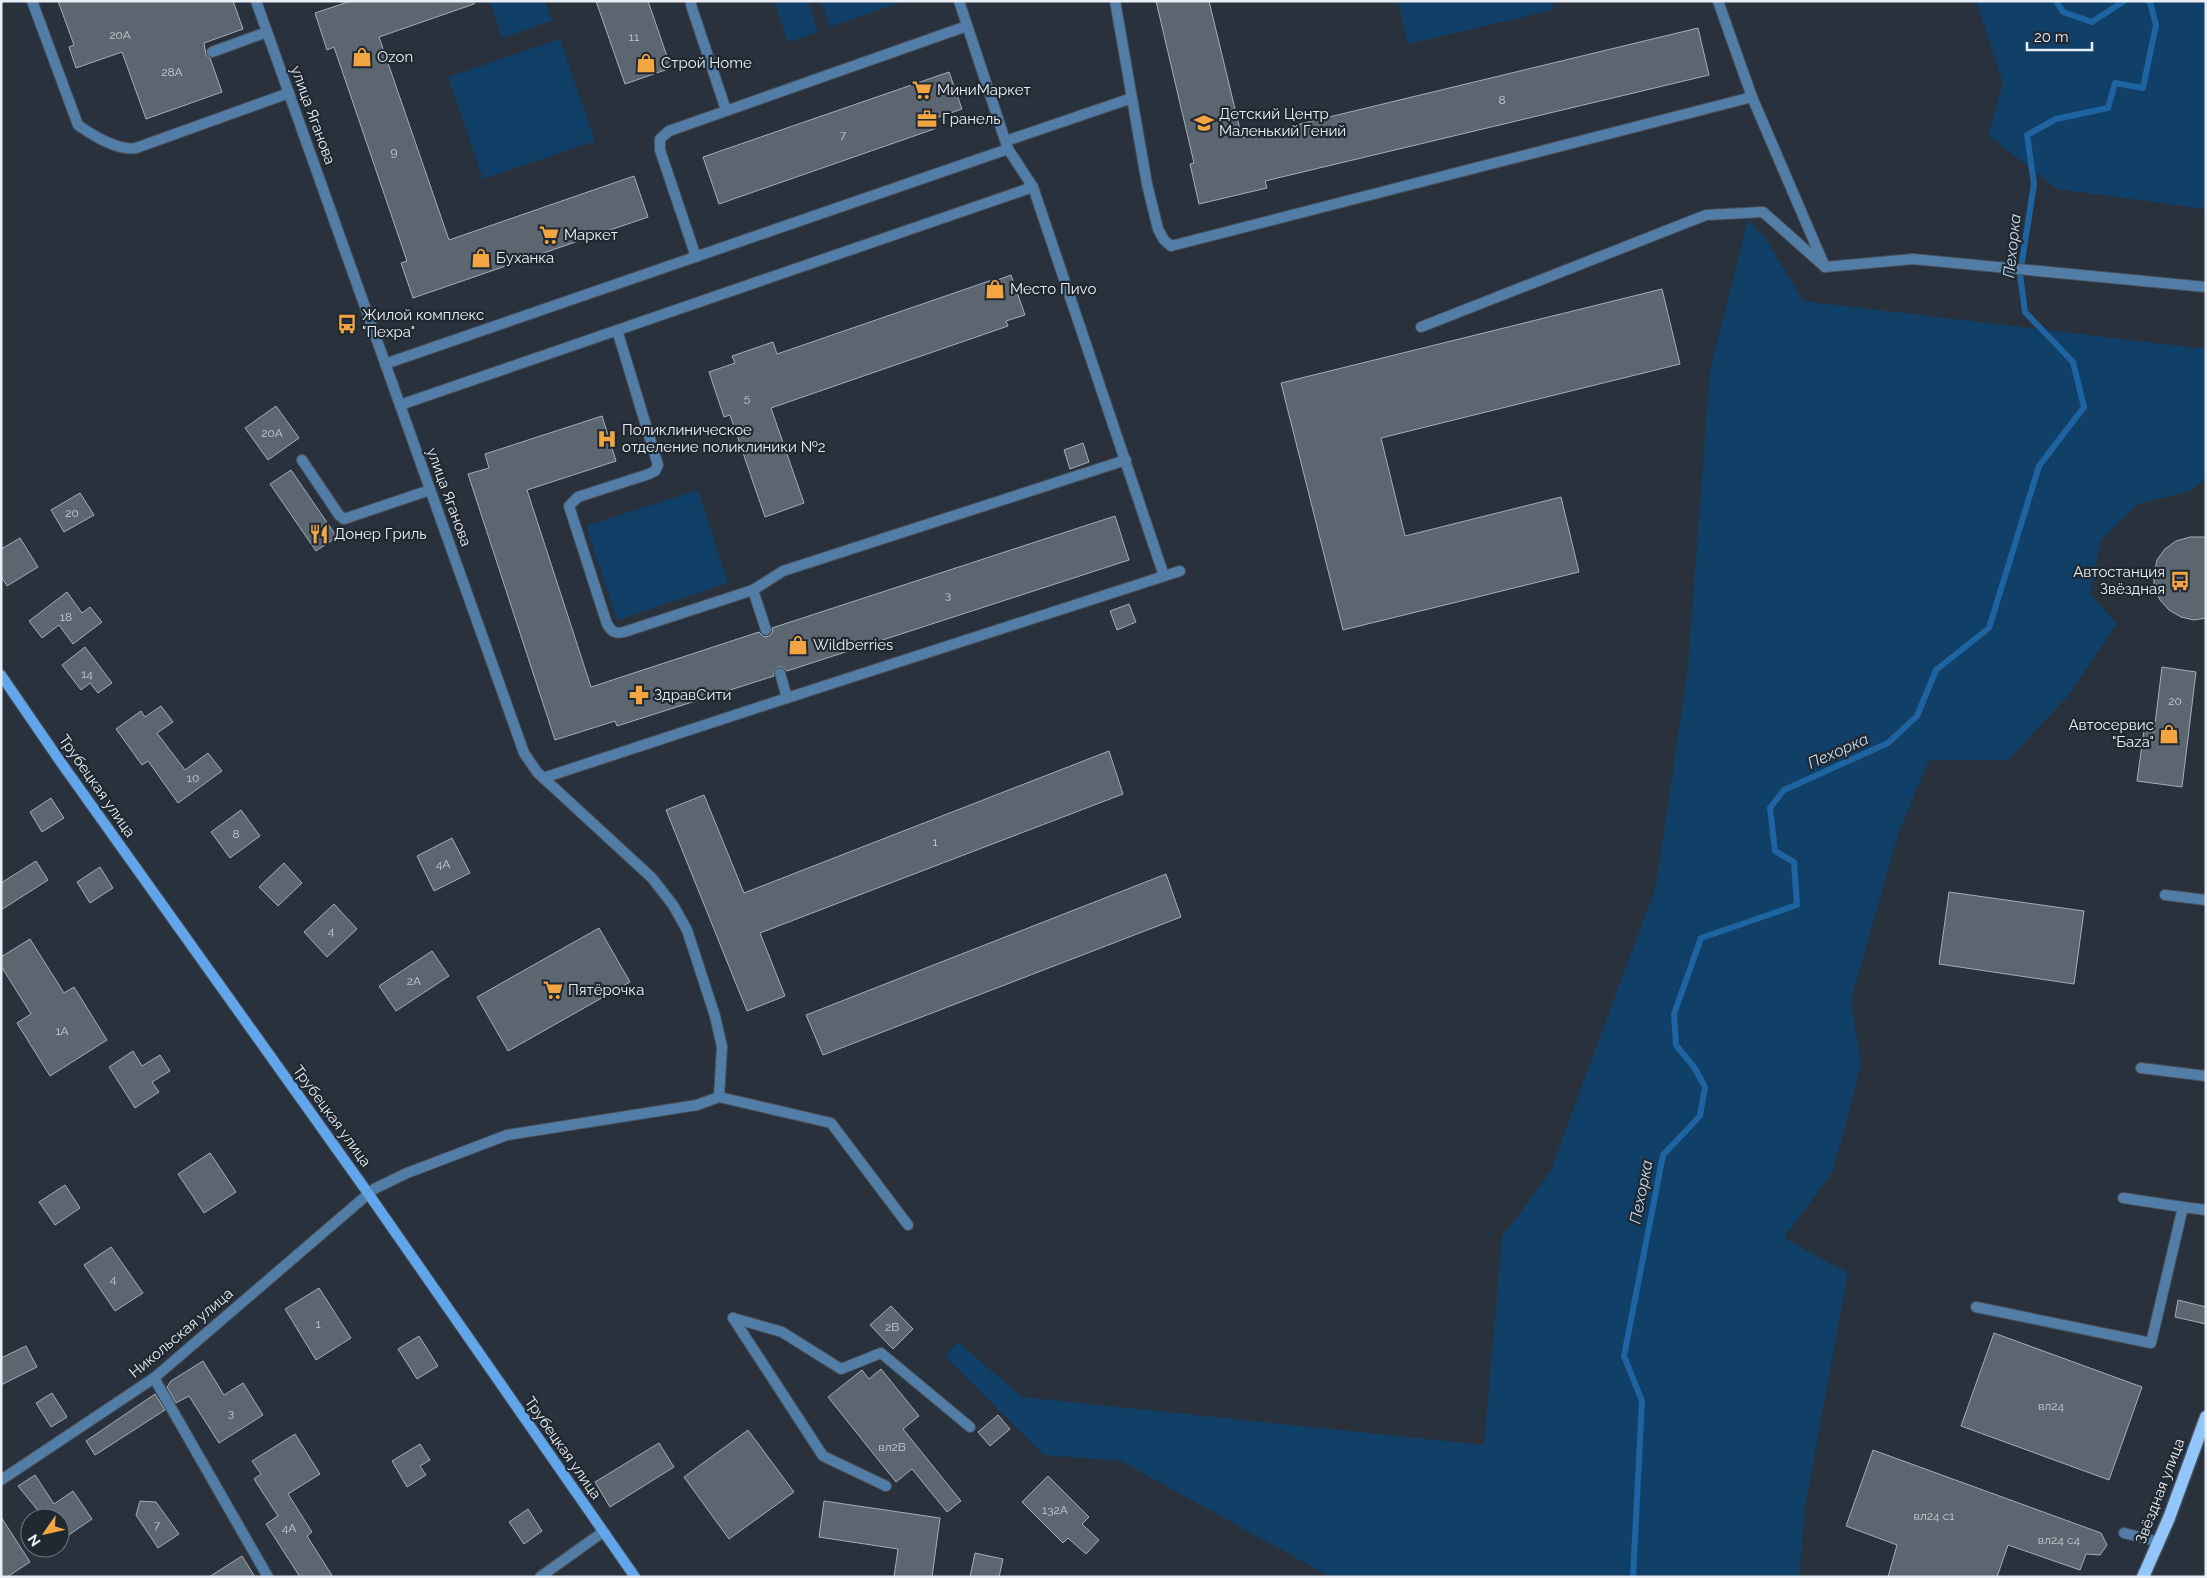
<svg xmlns="http://www.w3.org/2000/svg" width="2207" height="1578" viewBox="0 0 2207 1578" font-family="Raleway,sans-serif">
  <style>
    .green { fill: #103f67 }
    .lines { fill: none; stroke-linecap: round; stroke-linejoin: round }
    .stream { stroke: #1e64a1; stroke-width: 6 }
    .building { fill: #5c6670; stroke: #a3aeba }
    .lane-casing { stroke: #48505a; stroke-width: 12 }
    .street-casing { stroke: #48505a; stroke-width: 12 }
    .secondary-casing { stroke: #48505a; stroke-width: 12 }
    .primary-casing { stroke: #48505a; stroke-width: 15 }
    .lane { stroke: #527da7; stroke-width: 10 }
    .street { stroke: #527da7; stroke-width: 10 }
    .secondary { stroke: #61a6ea; stroke-width: 10 }
    .primary { stroke: #92c5f9; stroke-width: 12 }
    .labels { text-anchor: middle; dominant-baseline: central; stroke-width: 4.5; stroke-linejoin: round; paint-order: stroke }
    .number-label { font-size: 12px; fill: #c6cdd4 }
    .poi-label { font-size: 15px; fill: #e9eff5; stroke: #202832; text-anchor: start }
    .street-label { font-size: 15px; fill: #e9eff5; stroke: #202832 }
    .water-label { font-size: 16px; font-style: italic; fill: #ccdcee; stroke: #202832 }
  </style>
  <rect width="100%" height="100%" fill="#29323c"/>
  <g class="green">
    <polygon points="490,1 545,1 552,21 502,38"/>
    <polygon points="782,1 808,1 818,32 788,42 775,4"/>
    <polygon points="821,1 905,1 830,27"/>
    <polygon points="1398,1 1552,1 1554,10 1408,44"/>
    <polygon points="1976,1 2206,1 2206,209 2057,189 1988,135 2003,83"/>
    <polygon points="560,39 595,141 483,179 448,77"/>
    <polygon points="1748,220 1765,238 1803,301 2206,349 2206,479 2190,491 2138,504 2101,540 2090,594 2117,624 2067,697 2008,760 1929,760 1899,831 1851,1000 1861,1065 1833,1171 1784,1238 1848,1273 1805,1506 1799,1577 1331,1577 1121,1461 1044,1455 945,1356 958,1342 1022,1397 1484,1445 1502,1237 1550,1172 1656,886 1688,667 1710,370"/>
    <polygon points="698,490 728,583 617,620 586,526"/>
  </g>
  <g class="lines">
    <g class="stream">
      <polyline points="2056,1 2063,12 2092,22 2124,1"/>
      <polyline points="1633,1577 1642,1401 1624,1356 1663,1155 1700,1116 1705,1087 1694,1067 1676,1045 1674,1014 1701,938 1797,905 1794,862 1775,851 1770,808 1784,790 1888,743 1917,716 1936,670 1989,628 2039,466 2084,407 2073,362 2025,312 2020,274 2034,184 2027,135 2056,119 2108,108 2115,83 2143,88 2156,25 2150,2 2148,1"/>
    </g>
  </g>
  <g class="building">
    <polygon points="58,1 233,1 243,29 204,43 206,55 210,58 222,92 146,119 122,52 76,68 69,47 74,45"/>
    <polygon points="351,1 474,1 474,4 379,37 449,240 634,176 648,217 413,298 401,263 407,261 334,47 327,50 315,13"/>
    <polygon points="596,1 648,1 671,68 625,84"/>
    <polygon points="1156,1 1209,1 1242,138 1698,28 1709,75 1265,181 1267,188 1199,204 1190,164 1194,163"/>
    <polygon points="949,72 962,109 933,119 937,128 719,204 703,157"/>
    <polygon points="1011,275 1025,315 1006,321 1008,326 771,408 804,503 765,517 730,415 724,417 709,372 735,363 732,356 773,342 777,354 992,280 992,282"/>
    <polygon points="1662,289 1680,364 1381,438 1405,536 1561,497 1579,572 1343,630 1281,383"/>
    <polygon points="276,406 299,438 268,460 245,428"/>
    <polygon points="602,416 616,461 527,490 591,687 759,632 764,637 769,636 773,632 772,628 1115,516 1129,560 787,671 782,667 778,667 774,671 774,676 617,726 615,721 555,740 468,474 489,468 485,454"/>
    <polygon points="1083,443 1089,462 1070,469 1064,450"/>
    <polygon points="291,470 337,537 316,551 270,484"/>
    <polygon points="80,493 94,515 64,532 51,510"/>
    <polygon points="2190,537 2206,537 2206,618 2194,620 2181,617 2169,610 2160,600 2154,588 2154,574 2157,560 2165,549 2176,541"/>
    <polygon points="20,538 38,567 7,586 1,576 1,549"/>
    <polygon points="67,592 82,613 90,607 102,622 73,644 59,625 42,638 29,621"/>
    <polygon points="1129,604 1136,622 1117,630 1110,611"/>
    <polygon points="85,647 112,683 98,693 90,683 81,690 62,665"/>
    <polygon points="2162,667 2196,672 2182,787 2137,781 2144,730 2154,732"/>
    <polygon points="161,706 173,722 157,733 185,770 208,753 222,771 178,803 148,761 142,765 116,729 141,711 145,717"/>
    <polygon points="1109,751 1123,794 760,933 785,996 747,1011 666,810 704,795 744,893"/>
    <polygon points="51,798 64,818 42,832 30,812"/>
    <polygon points="241,810 260,836 230,858 211,832"/>
    <polygon points="452,838 470,873 434,891 417,856"/>
    <polygon points="36,861 48,880 1,910 1,883"/>
    <polygon points="284,863 302,883 278,906 259,887"/>
    <polygon points="100,867 113,888 90,903 77,882"/>
    <polygon points="1166,874 1181,917 823,1055 806,1015"/>
    <polygon points="1949,892 2084,911 2074,984 1939,964"/>
    <polygon points="334,904 357,929 327,957 304,932"/>
    <polygon points="599,928 630,982 508,1051 477,997"/>
    <polygon points="30,939 64,993 74,987 107,1040 50,1076 17,1023 31,1014 1,966 1,957"/>
    <polygon points="432,951 449,976 396,1011 379,986"/>
    <polygon points="133,1051 142,1066 160,1055 170,1071 152,1082 159,1092 135,1108 109,1067"/>
    <polygon points="210,1153 236,1192 204,1213 178,1174"/>
    <polygon points="65,1185 80,1208 55,1225 39,1202"/>
    <polygon points="111,1247 143,1293 115,1311 84,1265"/>
    <polygon points="319,1288 351,1338 316,1360 285,1309"/>
    <polygon points="2178,1300 2206,1307 2206,1324 2175,1317"/>
    <polygon points="891,1306 913,1329 893,1349 870,1325"/>
    <polygon points="1994,1333 2142,1387 2109,1480 1961,1426"/>
    <polygon points="419,1336 438,1366 417,1379 398,1349"/>
    <polygon points="26,1346 37,1367 1,1385 1,1358"/>
    <polygon points="203,1361 224,1395 243,1383 263,1415 219,1443 189,1396 176,1403 167,1387 171,1381"/>
    <polygon points="881,1369 919,1416 903,1429 961,1501 947,1512 912,1469 896,1482 828,1397 862,1370 869,1379"/>
    <polygon points="52,1393 67,1417 51,1427 36,1403"/>
    <polygon points="155,1394 165,1410 95,1455 86,1441"/>
    <polygon points="998,1415 1010,1429 990,1446 978,1432"/>
    <polygon points="748,1430 794,1492 729,1539 684,1477"/>
    <polygon points="295,1434 320,1474 288,1494 312,1532 307,1536 333,1577 300,1577 266,1524 278,1516 254,1479 261,1474 252,1461"/>
    <polygon points="659,1443 674,1467 610,1507 595,1482"/>
    <polygon points="420,1444 430,1460 420,1466 426,1475 407,1487 392,1461"/>
    <polygon points="1873,1450 2101,1533 2107,1545 2100,1555 2086,1554 2080,1570 2008,1545 1997,1577 1888,1577 1897,1545 1846,1526"/>
    <polygon points="35,1475 54,1504 73,1491 92,1519 60,1541 60,1518 33,1518 40,1513 18,1486"/>
    <polygon points="1048,1476 1089,1517 1082,1524 1099,1540 1086,1554 1068,1538 1063,1543 1022,1502"/>
    <polygon points="140,1501 156,1502 179,1534 158,1548 136,1515"/>
    <polygon points="824,1501 940,1518 932,1577 894,1577 898,1549 819,1537"/>
    <polygon points="528,1509 542,1531 524,1544 509,1522"/>
    <polygon points="1,1517 30,1562 7,1577 1,1577"/>
    <polygon points="975,1553 1003,1559 999,1577 970,1577"/>
    <polygon points="242,1556 255,1577 209,1577"/>
  </g>
  <g class="lines">
    <defs>
      <g id="lane">
        <path d="M32 1 78 125C92 135 118 151 136 148L289 93"/>
        <polyline points="691,1 691,5 726,110"/>
        <polyline points="1115,1 1147,184 1158,229 1164,240 1171,246 1752,97"/>
        <polyline points="1718,1 1752,97 1825,267"/>
        <polyline points="212,52 267,32"/>
        <polyline points="1006,141 1132,98"/>
        <polyline points="1008,149 1033,187 1164,576"/>
        <polyline points="696,257 660,150 660,139 669,131 967,26"/>
        <polyline points="1421,327 1706,215 1763,212"/>
        <path d="M617 330 658 465 655 471 649 474 578 497 569 506 607 624C612 632 615 634 624 632L753 590 766 630"/>
        <polyline points="385,364 1008,149 959,1"/>
        <polyline points="400,405 1033,187"/>
        <polyline points="302,460 339,515 344,519 430,490"/>
        <polyline points="753,590 783,571 1126,460"/>
        <polyline points="787,698 1180,571"/>
        <polyline points="543,778 787,698 780,673"/>
        <polyline points="2165,895 2206,900"/>
        <polyline points="2141,1068 2206,1076"/>
        <polyline points="719,1097 831,1123 908,1225"/>
        <polyline points="2123,1198 2183,1207"/>
        <polyline points="1976,1307 2151,1343 2183,1207 2206,1210"/>
        <polyline points="733,1318 782,1332 841,1369 881,1353 970,1427"/>
        <polyline points="733,1318 823,1456 886,1486"/>
        <polyline points="154,1378 268,1577"/>
        <polyline points="2124,1533 2159,1542"/>
      </g>
      <g id="street">
        <polyline points="1763,212 1825,267 1913,259 2206,287"/>
        <polyline points="1,1480 154,1378 374,1189 407,1173 507,1135 697,1105 719,1097 722,1047 715,1016 687,930 673,905 652,878 537,772 524,753 256,1"/>
        <polyline points="540,1577 603,1532"/>
      </g>
      <polyline id="secondary" points="1,675 62,764 363,1186 635,1577"/>
      <polyline id="primary" points="2143,1577 2169,1518 2206,1417"/>
    </defs>
    <use href="#lane" class="lane-casing"/>
    <use href="#street" class="street-casing"/>
    <use href="#secondary" class="secondary-casing"/>
    <use href="#primary" class="primary-casing"/>
    <use href="#lane" class="lane"/>
    <use href="#street" class="street"/>
    <use href="#secondary" class="secondary"/>
    <use href="#primary" class="primary"/>
  </g>
  <defs>
    <symbol id="shop-bare" viewBox="-9 -9 18 18"><path d="M-5-2.5h2.3a2.7 3.5 0 0 1 5.4 0H5L5.5 6h-11ZM-1.5-2.5h3a1.5 2.3 0 0 0-3 0Z" fill="#f2a541" stroke="#202832" stroke-width="2.5" paint-order="stroke"/></symbol>
    <symbol id="supermarket-bare" viewBox="-9 -9 18 18"><path d="M-6-5.5h2.5l.6 2H6L4.5 2H-2.5L-4.4-4H-6ZM-1.5 3.2a1.3 1.3 0 1 0 .1 0ZM3 3.2a1.3 1.3 0 1 0 .1 0Z" fill="#f2a541" stroke="#202832" stroke-width="2.5" paint-order="stroke"/></symbol>
    <symbol id="office-bare" viewBox="-9 -9 18 18"><path d="M-6-3h4V-5.5h4V-3h4V5H-6ZM-1-4.5V-3h2v-1.5ZM-6 0V1H6V0Z" fill="#f2a541" stroke="#202832" stroke-width="2.5" paint-order="stroke"/></symbol>
    <symbol id="school-bare" viewBox="-9 -9 18 18"><path d="M0-5L7-2L0 1L-7-2ZM-4 1L0 2.5L4 1V4Q0 6-4 4Z" fill="#f2a541" stroke="#202832" stroke-width="2.5" paint-order="stroke"/></symbol>
    <symbol id="bus-bare" viewBox="-9 -9 18 18"><path d="M-5-6H5V4H4V6H2V4H-2V6H-4V4H-5ZM-3.5-4V0h7V-4ZM-3.5 1.2v1.5H-2V1.2ZM2 1.2v1.5H3.5V1.2Z" fill="#f2a541" stroke="#202832" stroke-width="2.5" paint-order="stroke"/></symbol>
    <symbol id="hospital-bare" viewBox="-9 -9 18 18"><path d="M-5-5h3v3.5h4V-5h3V5h-3V1.5h-4V5h-3Z" fill="#f2a541" stroke="#202832" stroke-width="2.5" paint-order="stroke"/></symbol>
    <symbol id="restaurant-bare" viewBox="-9 -9 18 18"><path d="M-5-6h1v4h1v-4h1v4h1v-4h1v5L-1.5 .5V6h-2V.5L-5-1ZM5-6V6H3V1.5H1.5Q1.5-4 5-6Z" fill="#f2a541" stroke="#202832" stroke-width="2.5" paint-order="stroke"/></symbol>
    <symbol id="pharmacy-bare" viewBox="-9 -9 18 18"><path d="M-2-6h4v4h4v4h-4v4h-4v-4h-4v-4h4Z" fill="#f2a541" stroke="#202832" stroke-width="2.5" paint-order="stroke"/></symbol>
  </defs>
  <g fill-rule="evenodd">
    <use href="#shop-bare" x="348" y="43" width="28" height="28"/>
    <use href="#shop-bare" x="632" y="49" width="28" height="28"/>
    <use href="#supermarket-bare" x="908" y="76" width="28" height="28"/>
    <use href="#office-bare" x="913" y="105" width="28" height="28"/>
    <use href="#school-bare" x="1190" y="109" width="28" height="28"/>
    <use href="#supermarket-bare" x="535" y="221" width="28" height="28"/>
    <use href="#shop-bare" x="467" y="244" width="28" height="28"/>
    <use href="#shop-bare" x="981" y="275" width="28" height="28"/>
    <use href="#bus-bare" x="333" y="310" width="28" height="28"/>
    <use href="#hospital-bare" x="593" y="425" width="28" height="28"/>
    <use href="#restaurant-bare" x="305" y="520" width="28" height="28"/>
    <use href="#bus-bare" x="2166" y="567" width="28" height="28"/>
    <use href="#shop-bare" x="784" y="631" width="28" height="28"/>
    <use href="#pharmacy-bare" x="625" y="681" width="28" height="28"/>
    <use href="#shop-bare" x="2155" y="720" width="28" height="28"/>
    <use href="#supermarket-bare" x="539" y="976" width="28" height="28"/>
  </g>
  <g class="labels">
    <g class="number-label">
      <text x="120" y="35">20А</text>
      <text x="634" y="37">11</text>
      <text x="172" y="72">28А</text>
      <text x="1502" y="100">8</text>
      <text x="843" y="135">7</text>
      <text x="394" y="152">9</text>
      <text x="747" y="398">5</text>
      <text x="272" y="433">20А</text>
      <text x="72" y="513">20</text>
      <text x="948" y="595">3</text>
      <text x="66" y="617">18</text>
      <text x="87" y="674">14</text>
      <text x="2175" y="701">20</text>
      <text x="193" y="778">10</text>
      <text x="236" y="834">8</text>
      <text x="935" y="842">1</text>
      <text x="443" y="864">4А</text>
      <text x="331" y="931">4</text>
      <text x="414" y="981">2А</text>
      <text x="62" y="1031">1А</text>
      <text x="113" y="1279">4</text>
      <text x="318" y="1324">1</text>
      <text x="892" y="1327">2В</text>
      <text x="2051" y="1406">вл24</text>
      <text x="231" y="1413">3</text>
      <text x="892" y="1447">вл2В</text>
      <text x="1055" y="1510">132А</text>
      <text x="1934" y="1516">вл24 с1</text>
      <text x="157" y="1525">7</text>
      <text x="289" y="1528">4А</text>
      <text x="2059" y="1540">вл24 с4</text>
    </g>
    <g class="poi-label">
      <text x="377" y="57">Ozon</text>
      <text x="661" y="63">Строй Home</text>
      <text x="937" y="90">МиниМаркет</text>
      <text x="1219" y="114">Детский Центр<tspan x="1219" dy="17">Маленький Гений</tspan></text>
      <text x="942" y="119">Гранель</text>
      <text x="564" y="235">Маркет</text>
      <text x="496" y="258">Буханка</text>
      <text x="1010" y="289">Место Пиvо</text>
      <text x="362" y="315">Жилой комплекс<tspan x="362" dy="17">"Пехра"</tspan></text>
      <text x="622" y="430">Поликлиническое<tspan x="622" dy="17">отделение поликлиники №2</tspan></text>
      <text x="334" y="534">Донер Гриль</text>
      <text x="2165" y="572" text-anchor="end">Автостанция<tspan x="2165" dy="17">Звёздная</tspan></text>
      <text x="813" y="645">Wildberries</text>
      <text x="654" y="695">ЗдравСити</text>
      <text x="2154" y="725" text-anchor="end">Автосервис<tspan x="2154" dy="17">"Баzа"</tspan></text>
      <text x="568" y="990">Пятёрочка</text>
    </g>
    <g class="street-label">
      <text transform="translate(313 115) rotate(70)">улица Яганова</text>
      <text transform="translate(449 497) rotate(70)">улица Яганова</text>
      <text transform="translate(97 786) rotate(55)">Трубецкая улица</text>
      <text transform="translate(332 1116) rotate(54)">Трубецкая улица</text>
      <text transform="translate(181 1333) rotate(-40)">Никольская улица</text>
      <text transform="translate(563 1448) rotate(55)">Трубецкая улица</text>
      <text transform="translate(2160 1491) rotate(-69)">Звёздная улица</text>
    </g>
    <g class="water-label">
      <text transform="translate(2012 246) rotate(-84)">Пехорка</text>
      <text transform="translate(1838 751) rotate(-24)">Пехорка</text>
      <text transform="translate(1641 1192) rotate(-79)">Пехорка</text>
    </g>
  </g>
  <rect width="2207" height="1578" fill="none" stroke="#e9eff5" stroke-width="5"/>
  <g transform="translate(45 1533) rotate(236)"><circle r="24" fill="#202832" stroke="#707880"/>
  <path d="M0-4L9 19L0 12L-9 19Z" fill="#f2a541"/>
  <text y="-8" font-size="14" font-weight="bold" text-anchor="middle" fill="#e9eff5">N</text>
  </g>
  <path d="M2027 42v8h65v-8" fill="none" stroke="#e9eff5" stroke-width="2.5"/>
  <text x="2034" y="42" font-size="15" fill="#e9eff5" stroke="#202832" stroke-width="4" paint-order="stroke">20 m</text>
</svg>
